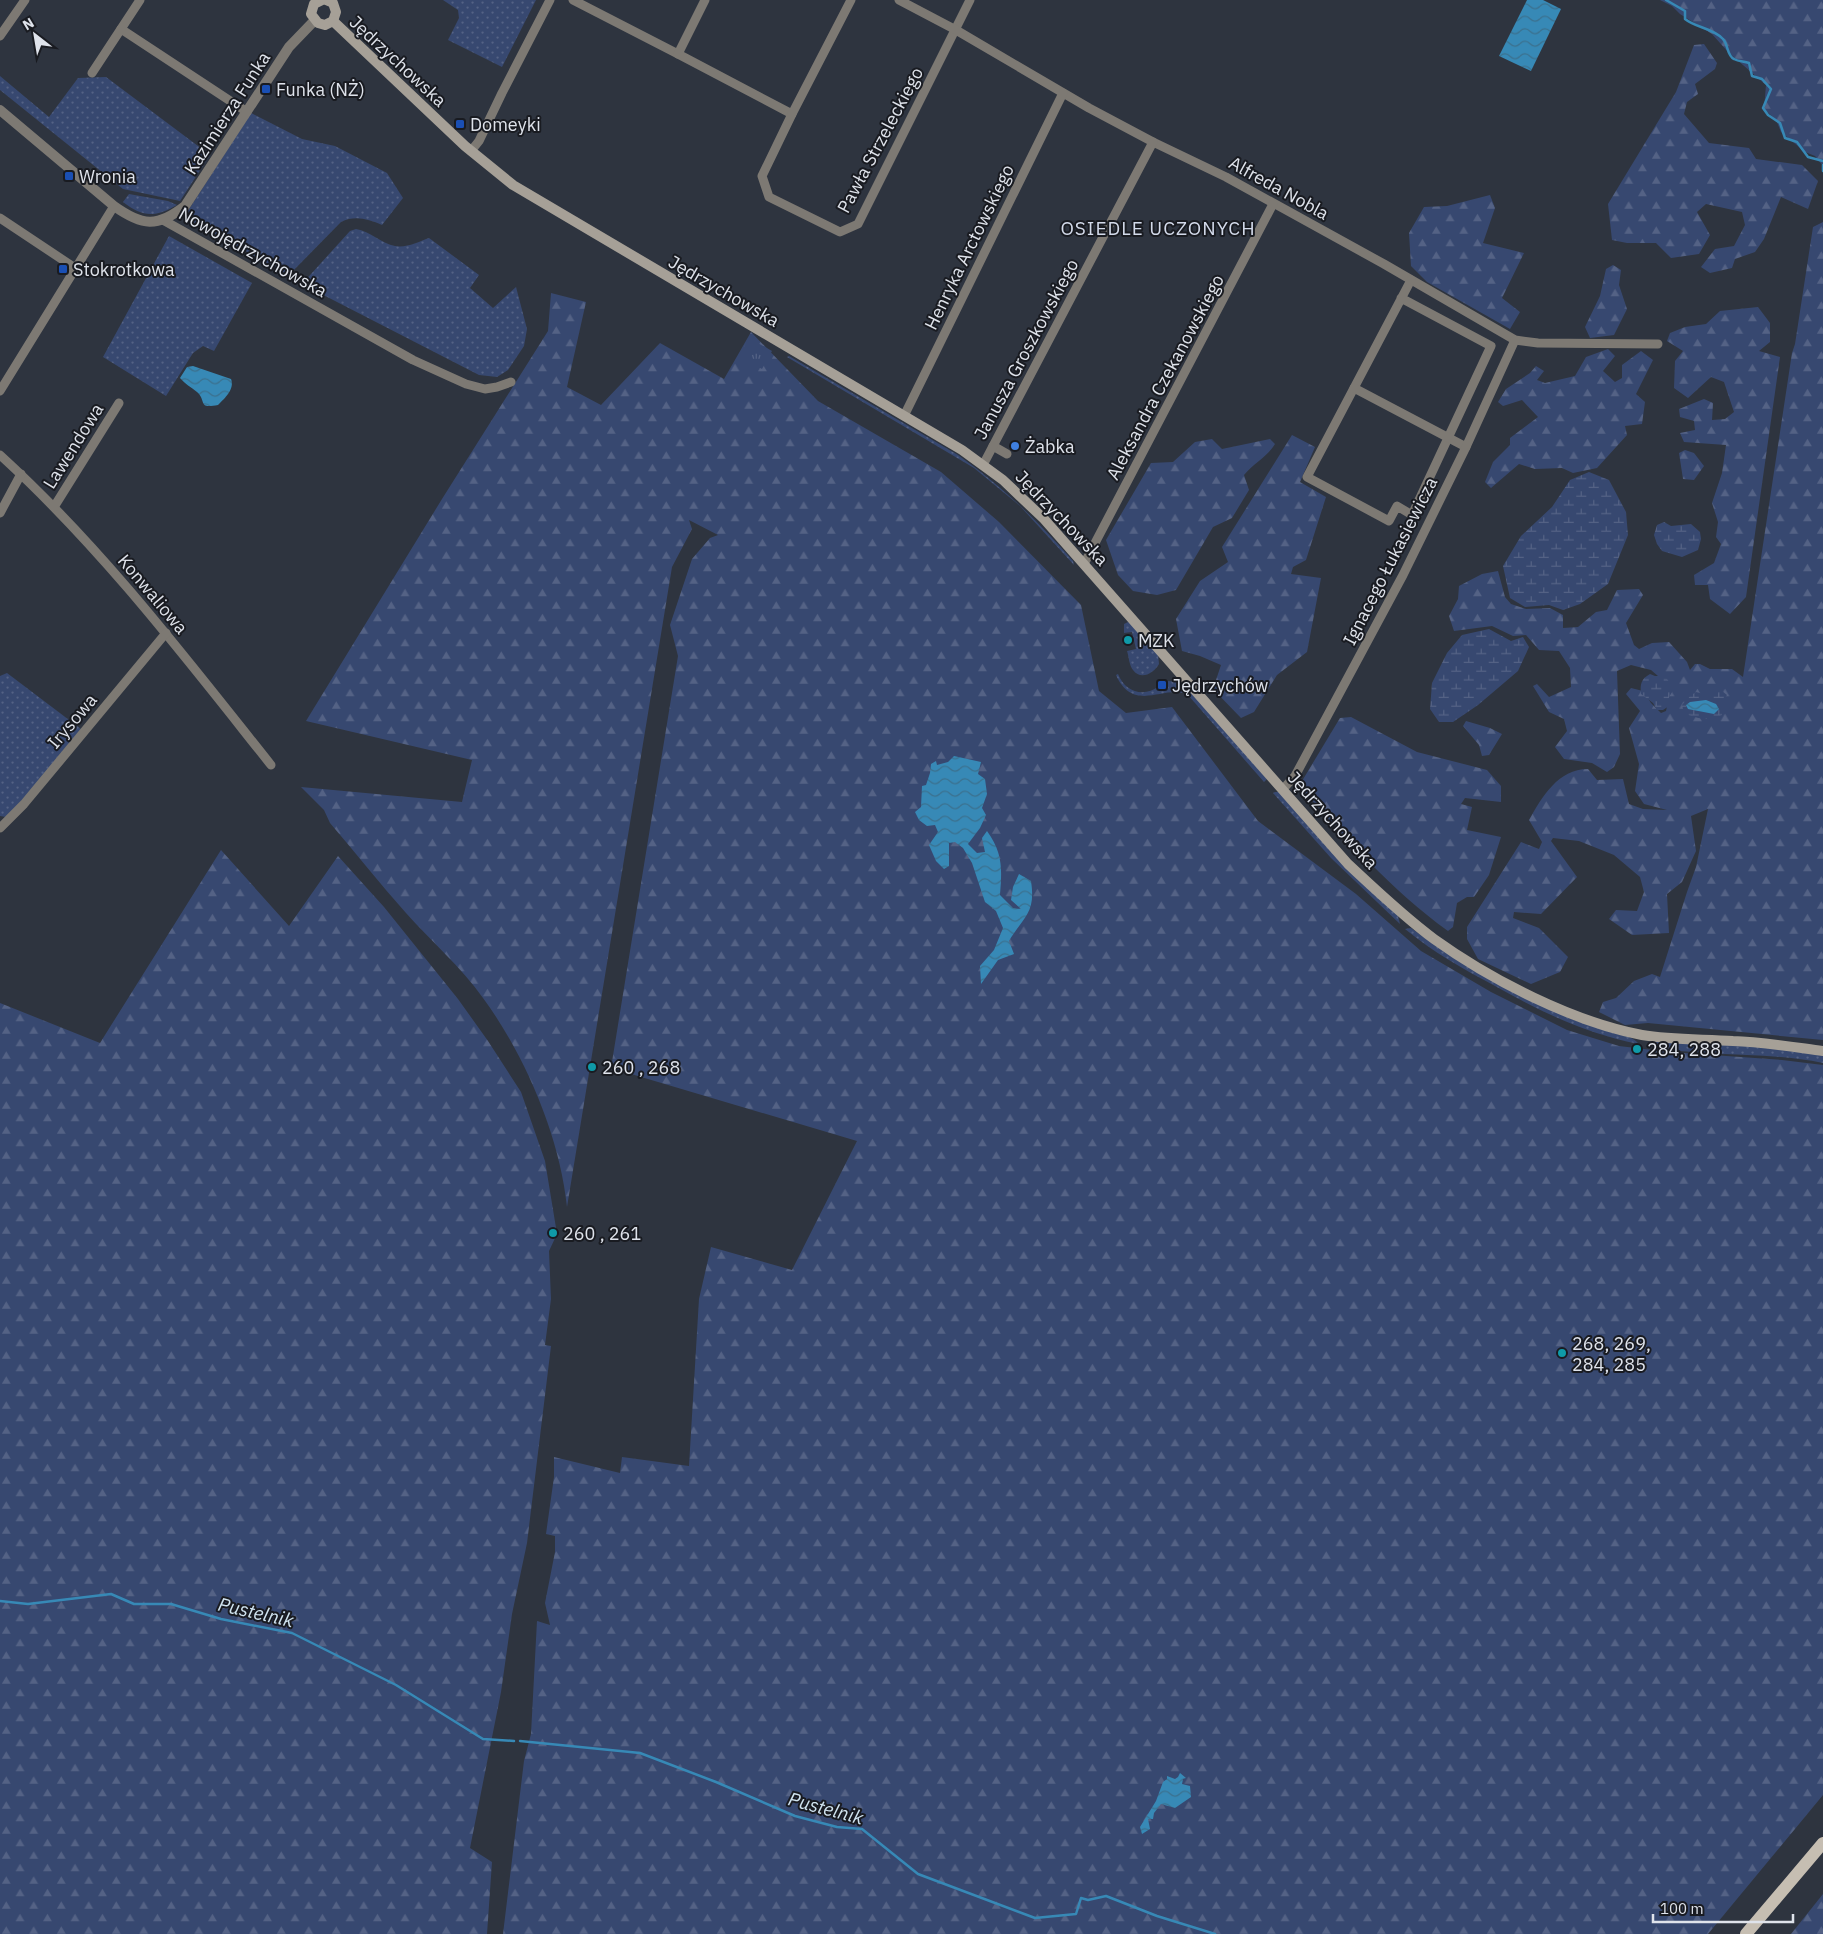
<svg xmlns="http://www.w3.org/2000/svg" width="1823" height="1934" viewBox="0 0 1823 1934" font-family="'IBM Plex Sans',sans-serif">
  <style>
    .grass { fill: url(#grass-dots) }
    .forest { fill: url(#forest-firs) }
    .wetland { fill: url(#wetland-marsh) }
    .park { fill: url(#park-tufts) }
    .water { fill: url(#water-waves) }
    .lines { fill: none; stroke-linecap: round; stroke-linejoin: round }
    .stream { stroke: #3789b6; stroke-width: 2.5 }
    .minor { stroke: #7d7973; stroke-width: 9 }
    .tertiary { stroke: #7d7973; stroke-width: 10 }
    .secondary { stroke: #a6a097; stroke-width: 10 }
    .primary { stroke: #c6beb2; stroke-width: 12 }
    .transit-dot { fill: #1a4fb4; stroke: #191b21; stroke-width: 2 }
    .shop-dot { fill: #3f7fe0; stroke: #191b21; stroke-width: 2 }
    .culture-dot { fill: #0f9aa8; stroke: #191b21; stroke-width: 2 }
    .labels { text-anchor: middle; dominant-baseline: central; stroke-width: 4; stroke-linejoin: round; paint-order: stroke }
    .street-label { font-size: 18px; fill: #dfe3eb; stroke: #191b21 }
    .poi-label { font-size: 18px; fill: #dfe3eb; stroke: #191b21; text-anchor: start }
    .neighbourhood-label { font-size: 19px; letter-spacing: 1px; fill: #d3daea; stroke: #191b21 }
    .water-label { font-size: 19px; font-style: italic; fill: #d1e4f0; stroke: #191b21 }
  </style>
  <defs>
    <pattern id="grass-dots" width="8" height="8" patternUnits="userSpaceOnUse" patternTransform="scale(1.25)"><rect width="8" height="8" fill="#374870"/><path d="M2 2h.1M6 6h.1" fill="none" stroke="#546285" stroke-width="1.8" stroke-linecap="round"/></pattern>
    <pattern id="forest-firs" width="22" height="20" patternUnits="userSpaceOnUse" patternTransform="scale(1.25)"><rect width="22" height="20" fill="#374870"/><path d="M5 1l3.5 6h-7zM16 11l3.5 6h-7z" fill="#546285"/></pattern>
    <pattern id="wetland-marsh" width="20" height="14" patternUnits="userSpaceOnUse" patternTransform="scale(1.25)"><rect width="20" height="14" fill="#374870"/><path d="M1 5h8M5 5V1M11 12h8M15 12V8" fill="none" stroke="#546285"/></pattern>
    <pattern id="park-tufts" width="24" height="20" patternUnits="userSpaceOnUse" patternTransform="scale(1.25)"><rect width="24" height="20" fill="#374870"/><path d="M3 7l-1-3M5 7V3M7 7l1-3M15 17l-1-3M17 17v-4M19 17l1-3" fill="none" stroke="#546285"/></pattern>
    <pattern id="water-waves" width="16" height="10" patternUnits="userSpaceOnUse" patternTransform="scale(1.25)"><rect width="16" height="10" fill="#3789b6"/><path d="M0 5q4-4 8 0t8 0" fill="none" stroke="#3b718f"/></pattern>
  </defs>
  <rect width="100%" height="100%" fill="#2e343f"/>
  <g class="grass">
    <polygon points="443,0 536,0 502,67 448,40 459,18 458,10"/>
    <polygon points="0,76 49,117 78,78 106,77 210,155 180,201 123,189 0,90"/>
    <path d="M251 113 302 139 335 146 387 173 403 198 382 225C368 219 355 215 341 222L289 275 184 217Z"/>
    <path d="M129 194 168 201 177 205C155 218 142 217 123 202Z"/>
    <path d="M356 229C370 231 382 244 395 246 407 248 418 242 429 238L479 275 470 288 493 308 516 287 527 329 524 346 508 370 497 377 479 375 302 284 350 231Z"/>
    <polygon points="169,236 252,283 214,351 203,346 193,353 166,396 103,357"/>
    <path d="M789 356 958 455C1003 487 1037 520 1073 561L1074 565 1020 506 974 468 787 357Z"/>
    <path d="M1128 622 1131 623 1158 654 1159 664C1154 673 1141 681 1133 670 1129 665 1129 657 1127 651L1136 649 1132 632 1124 633V624Z"/>
    <polygon points="7,673 81,729 26,796 6,817 0,816 0,676"/>
    <path d="M1118 674C1125 692 1144 698 1159 686L1161 687 1167 681 1181 682 1185 685 1267 779 1264 782 1188 695C1166 683 1134 715 1116 675Z"/>
    <polygon points="1275,792 1279,792 1398,916 1400,924 1331,858 1273,793"/>
    <path d="M1411 928 1425 938 1558 1013C1565 1016 1572 1020 1580 1022 1596 1028 1629 1032 1639 1044 1587 1034 1541 1012 1495 986 1463 969 1433 952 1405 929Z"/>
    <path d="M1658 1041 1750 1046 1823 1055V1063C1766 1051 1706 1058 1649 1046V1042Z"/>
  </g>
  <g class="forest">
    <polygon points="1660,0 1823,0 1823,166 1815,156 1805,152 1781,132 1776,120 1764,109 1766,85 1728,52 1712,34 1680,14 1672,6"/>
    <polygon points="1704,44 1717,63 1715,69 1695,84 1698,94 1687,102 1684,114 1709,143 1749,148 1756,159 1802,165 1818,181 1808,209 1781,197 1764,239 1755,252 1735,259 1732,268 1710,273 1701,267 1715,249 1734,246 1745,225 1742,212 1706,204 1697,212 1710,235 1699,254 1671,258 1656,243 1627,243 1612,240 1608,204 1676,92 1694,45"/>
    <polygon points="1490,195 1495,208 1483,243 1524,253 1502,298 1520,312 1510,329 1427,282 1411,266 1409,233 1424,207 1447,206"/>
    <path d="M1823 222V1040L1648 1023 1625 1025 1599 1012 1603 1002 1616 998 1634 981 1652 974 1660 977 1687 892 1696 867 1708 809 1691 816 1696 851 1682 882 1667 894 1669 933 1632 935 1609 919 1616 910 1637 911 1644 892 1640 877 1614 855 1579 841 1553 838 1551 841 1577 877 1541 914 1514 912 1513 918 1539 928 1568 957 1560 972 1531 984 1478 959 1467 939V927L1521 842 1539 849 1542 842 1529 820C1542 797 1558 769 1588 769L1597 780 1623 779 1629 804 1643 809 1667 810 1644 804 1635 791 1639 764 1629 728 1640 711 1626 694 1631 688 1643 691 1651 703 1661 713 1666 711 1670 692 1665 682 1651 670 1631 665 1617 671 1620 754 1614 767 1607 772 1592 763 1564 759 1555 747 1567 731 1564 719 1549 712 1533 686 1537 684 1549 697 1571 687 1570 668 1559 651 1539 650 1526 635 1513 636 1492 626 1454 631 1449 616 1458 599 1459 586 1482 574 1498 571 1505 597 1511 604 1526 609 1550 608 1563 615V628L1578 627 1596 612 1607 610 1617 590 1639 589 1643 595 1626 623 1634 645 1639 649 1652 643 1669 642 1687 662 1690 670 1695 664H1700L1710 669H1732L1743 677 1792 353 1795 344 1813 227Z"/>
    <polygon points="1613,265 1621,270 1619,285 1627,309 1614,335 1590,338 1585,327 1600,296 1606,269"/>
    <path d="M551 293 586 302 567 387 601 405 660 343 724 379 751 332 818 401 941 472 999 522 1081 605 1099 691 1126 713 1172 707 1258 821 1356 894 1421 951 1491 992 1567 1030 1619 1046 1669 1052 1782 1060 1823 1065V1795L1708 1934H503L524 1761 531 1734 537 1621 550 1625 545 1603 555 1552V1536L546 1534 554 1477V1457L620 1473 622 1457 689 1466 699 1299 711 1247 792 1270 857 1141 611 1068 678 656 670 625 692 559 710 538 718 535 689 520 692 529 672 567 567 1207C560 1137 525 1055 483 998 461 967 431 941 406 913 380 884 356 853 330 823L324 810 301 787 462 802 472 760 306 721 442 499 548 331Z"/>
    <polygon points="1758,307 1770,323 1770,342 1759,351 1780,357 1746,597 1730,614 1710,599 1708,585 1695,585 1694,575 1714,563 1721,544 1716,537 1718,522 1712,503 1722,473 1726,445 1684,442 1680,433 1695,430 1694,421 1680,417 1679,409 1704,399 1713,403 1712,420 1725,419 1734,412 1724,382 1711,377 1688,398 1674,388 1675,361 1683,351 1667,341 1670,333 1685,327 1706,324 1720,311"/>
    <polygon points="1608,349 1615,356 1603,371 1615,382 1622,378 1622,365 1641,351 1653,360 1636,394 1645,402 1642,424 1625,426 1627,435 1597,468 1573,473 1562,468 1535,469 1519,464 1491,488 1485,482 1493,462 1510,445 1510,438 1538,417 1522,400 1503,406 1498,402 1506,389 1530,373 1536,366 1544,371 1537,380 1545,383 1575,376 1586,357"/>
    <polygon points="1292,435 1315,447 1300,482 1326,497 1306,560 1293,567 1291,574 1321,578 1307,652 1277,675 1254,712 1241,718 1213,689 1221,665 1200,656 1182,651 1176,619 1200,581 1228,562 1222,547"/>
    <path d="M1212 439 1222 449 1270 439 1275 444C1267 457 1254 463 1244 475L1249 490 1232 518 1213 527 1176 590 1157 595 1133 591 1118 575 1106 540 1151 463 1173 462 1195 442Z"/>
    <polygon points="1685,450 1694,453 1704,466 1694,480 1683,479 1679,453"/>
    <path d="M1351 717 1417 752 1487 770 1501 786V802L1465 798 1461 804 1472 807 1467 830 1501 837 1489 875 1474 897H1467L1457 903 1453 927 1448 931C1391 890 1345 837 1299 786L1340 718Z"/>
    <polygon points="1466,721 1490,728 1502,734 1489,755 1482,756 1479,745 1463,726"/>
    <polygon points="221,850 289,926 338,856 384,907 458,999 488,1041 521,1092 545,1161 557,1234 549,1251 551,1299 545,1345 551,1346 527,1543 512,1614 501,1692 470,1848 492,1862 487,1934 0,1934 0,1003 100,1043"/>
    <polygon points="1823,1894 1823,1934 1791,1934"/>
  </g>
  <g class="wetland">
    <polygon points="1589,472 1609,480 1626,512 1628,535 1608,584 1580,604 1563,610 1549,605 1525,607 1510,598 1503,566 1521,536 1552,507 1570,480"/>
    <polygon points="1664,522 1671,526 1691,524 1700,532 1701,539 1698,550 1682,557 1662,551 1657,544 1654,535 1657,525"/>
    <polygon points="1489,629 1511,641 1523,637 1529,647 1518,671 1478,705 1453,722 1439,722 1430,709 1432,683 1447,653 1462,635"/>
    <path d="M1650 674 1655 676H1665L1674 689 1669 697V706L1663 710H1657L1653 703 1641 694C1640 684 1641 679 1650 674Z"/>
    <path d="M1722 691 1727 695 1722 702V715C1708 722 1698 719 1684 713L1682 705 1690 696 1696 692 1704 694Z"/>
  </g>
  <polygon class="park" points="749,338 772,351 762,369 739,356"/>
  <g class="water">
    <polygon points="1527,0 1543,0 1561,9 1531,71 1499,56"/>
    <path d="M193 366 231 379C235 389 225 398 218 405 197 409 207 401 197 392 191 387 185 384 180 378L187 367Z"/>
    <polygon points="1706,700 1716,704 1719,709 1714,714 1688,709 1686,705 1690,702"/>
    <path d="M954 756 981 762 978 774 985 779 987 794 982 808 986 815 980 828 968 844 977 853 985 852 982 838 987 831C1003 853 1002 869 1000 895L1013 908 1021 909 1011 900 1013 887 1019 874 1031 881C1036 913 1024 916 1009 941L1014 954 998 960 981 984 980 966 994 950 1003 928 996 911 985 902 972 863 963 848 955 842 949 843V866L944 869 936 861 929 845 938 832 935 825 927 826 919 820 915 812 921 807 922 786 926 785 930 773 931 764 936 761 937 765 948 762Z"/>
    <polygon points="1180,1773 1186,1778 1183,1779 1182,1784 1190,1786 1191,1797 1175,1808 1161,1804 1154,1813 1153,1819 1148,1819 1150,1829 1142,1834 1140,1827 1156,1801 1163,1782 1167,1779 1167,1776 1175,1779 1178,1777"/>
  </g>
  <g class="lines">
    <g class="stream">
      <path d="M1666 0 1685 11V19C1696 28 1713 28 1723 39 1728 44 1727 56 1734 59 1739 62 1744 61 1749 63L1752 76 1762 79 1771 89 1763 108 1768 115 1780 123 1785 138 1797 142 1808 157 1823 161"/>
      <polyline points="1823,165 1823,171"/>
      <polyline points="0,1601 28,1604 111,1594 134,1604 171,1604 221,1619 292,1633 396,1685 483,1739 514,1741"/>
      <polyline points="520,1741 640,1753 716,1782 795,1816 837,1827 862,1829 918,1874 1035,1918 1076,1914 1081,1898 1088,1900 1106,1896 1157,1916 1215,1934"/>
    </g>
    <g class="minor">
      <polyline points="573,0 678,54"/>
      <polyline points="705,0 678,54 792,114"/>
      <polyline points="851,0 792,114 762,176 769,197 840,232 858,224 970,0"/>
      <polyline points="899,0 956,30 1089,108 1153,142 1226,177 1384,264 1515,340 1538,343 1658,344"/>
      <polyline points="121,29 247,112"/>
      <polyline points="0,36 25,0"/>
      <polyline points="92,73 140,0"/>
      <polyline points="471,151 479,141 502,93 550,0"/>
      <polyline points="0,218 75,268"/>
      <polyline points="163,220 413,360 466,384 485,389 497,387 511,382"/>
      <polyline points="1401,298 1491,346 1412,515 1397,506 1389,521 1307,477 1411,280"/>
      <polyline points="1354,388 1466,447"/>
      <polyline points="0,391 114,206"/>
      <polyline points="904,416 1063,93"/>
      <polyline points="993,446 1007,454"/>
      <path d="M0 455C102 548 185 657 271 765"/>
      <polyline points="983,465 1153,142"/>
      <polyline points="54,507 119,403"/>
      <polyline points="0,513 21,474"/>
      <polyline points="1084,564 1273,204"/>
      <polyline points="1283,789 1295,776 1403,575 1466,447 1515,340"/>
      <polyline points="0,828 24,804 166,633"/>
    </g>
    <path class="tertiary" d="M0 110 114 206C142 226 157 228 185 206L289 47 314 21"/>
    <g class="secondary">
      <polyline points="322,0 314,4 311,14 318,23 325,25 333,21 336,12 333,3 326,0"/>
      <path d="M333 21 465 146 513 185 962 450 1003 480 1044 519 1348 864C1376 890 1403 916 1434 939 1491 980 1573 1022 1642 1035 1671 1040 1703 1039 1733 1041 1763 1042 1793 1047 1823 1051"/>
    </g>
    <polyline class="primary" points="1746,1934 1823,1843"/>
  </g>
  <g class="transit-dot">
    <rect x="261" y="84" width="10" height="10" rx="2.5"/>
    <rect x="455" y="119" width="10" height="10" rx="2.5"/>
    <rect x="64" y="171" width="10" height="10" rx="2.5"/>
    <rect x="58" y="264" width="10" height="10" rx="2.5"/>
    <rect x="1157" y="680" width="10" height="10" rx="2.5"/>
  </g>
  <circle class="shop-dot" cx="1015" cy="446" r="5"/>
  <g class="culture-dot">
    <circle cx="1128" cy="640" r="5"/>
    <circle cx="1637" cy="1049" r="5"/>
    <circle cx="592" cy="1067" r="5"/>
    <circle cx="553" cy="1233" r="5"/>
    <circle cx="1562" cy="1353" r="5"/>
  </g>
  <g class="labels">
    <g class="street-label">
      <text transform="translate(398 61) rotate(43)">Jędrzychowska</text>
      <text transform="translate(227 113) rotate(-57)">Kazimierza Funka</text>
      <text transform="translate(880 140) rotate(-62)">Pawła Strzeleckiego</text>
      <text transform="translate(1279 188) rotate(29)">Alfreda Nobla</text>
      <text transform="translate(969 247) rotate(-64)">Henryka Arctowskiego</text>
      <text transform="translate(253 252) rotate(29)">Nowojędrzychowska</text>
      <text transform="translate(724 291) rotate(30)">Jędrzychowska</text>
      <text transform="translate(1026 349) rotate(-62)">Janusza Groszkowskiego</text>
      <text transform="translate(1165 377) rotate(-62)">Aleksandra Czekanowskiego</text>
      <text transform="translate(73 446) rotate(-58)">Lawendowa</text>
      <text transform="translate(1062 518) rotate(46)">Jędrzychowska</text>
      <text transform="translate(1390 561) rotate(-63)">Ignacego Łukasiewicza</text>
      <text transform="translate(153 594) rotate(50)">Konwaliowa</text>
      <text transform="translate(72 721) rotate(-50)">Irysowa</text>
      <text transform="translate(1333 820) rotate(48)">Jędrzychowska</text>
    </g>
    <g class="poi-label">
      <text x="276" y="89">Funka (NŻ)</text>
      <text x="470" y="124">Domeyki</text>
      <text x="79" y="176">Wronia</text>
      <text x="73" y="269">Stokrotkowa</text>
      <text x="1025" y="446">Żabka</text>
      <text x="1138" y="640">MZK</text>
      <text x="1172" y="685">Jędrzychów</text>
      <text x="1647" y="1049">284, 288</text>
      <text x="602" y="1067">260 , 268</text>
      <text x="563" y="1233">260 , 261</text>
      <text x="1572" y="1343">268, 269,<tspan x="1572" dy="21">284, 285</tspan></text>
    </g>
    <g class="neighbourhood-label">
      <text x="1158" y="228">OSIEDLE UCZONYCH</text>
    </g>
    <g class="water-label">
      <text transform="translate(256 1612) rotate(13)">Pustelnik</text>
      <text transform="translate(826 1808) rotate(15)">Pustelnik</text>
    </g>
  </g>
  <g transform="translate(35 35) rotate(329)" stroke="#191b21" stroke-width="4" paint-order="stroke">
  <path d="M0-4L9 19L0 12L-9 19Z" fill="#dfe3eb"/>
  <text y="-8" font-size="14" font-weight="bold" text-anchor="middle" fill="#dfe3eb">N</text>
  </g>
  <path d="M1653 1914v8h140v-8" fill="none" stroke="#dfe3eb" stroke-width="2.5"/>
  <text x="1660" y="1914" font-size="15" fill="#dfe3eb" stroke="#191b21" stroke-width="4" paint-order="stroke">100 m</text>
</svg>
